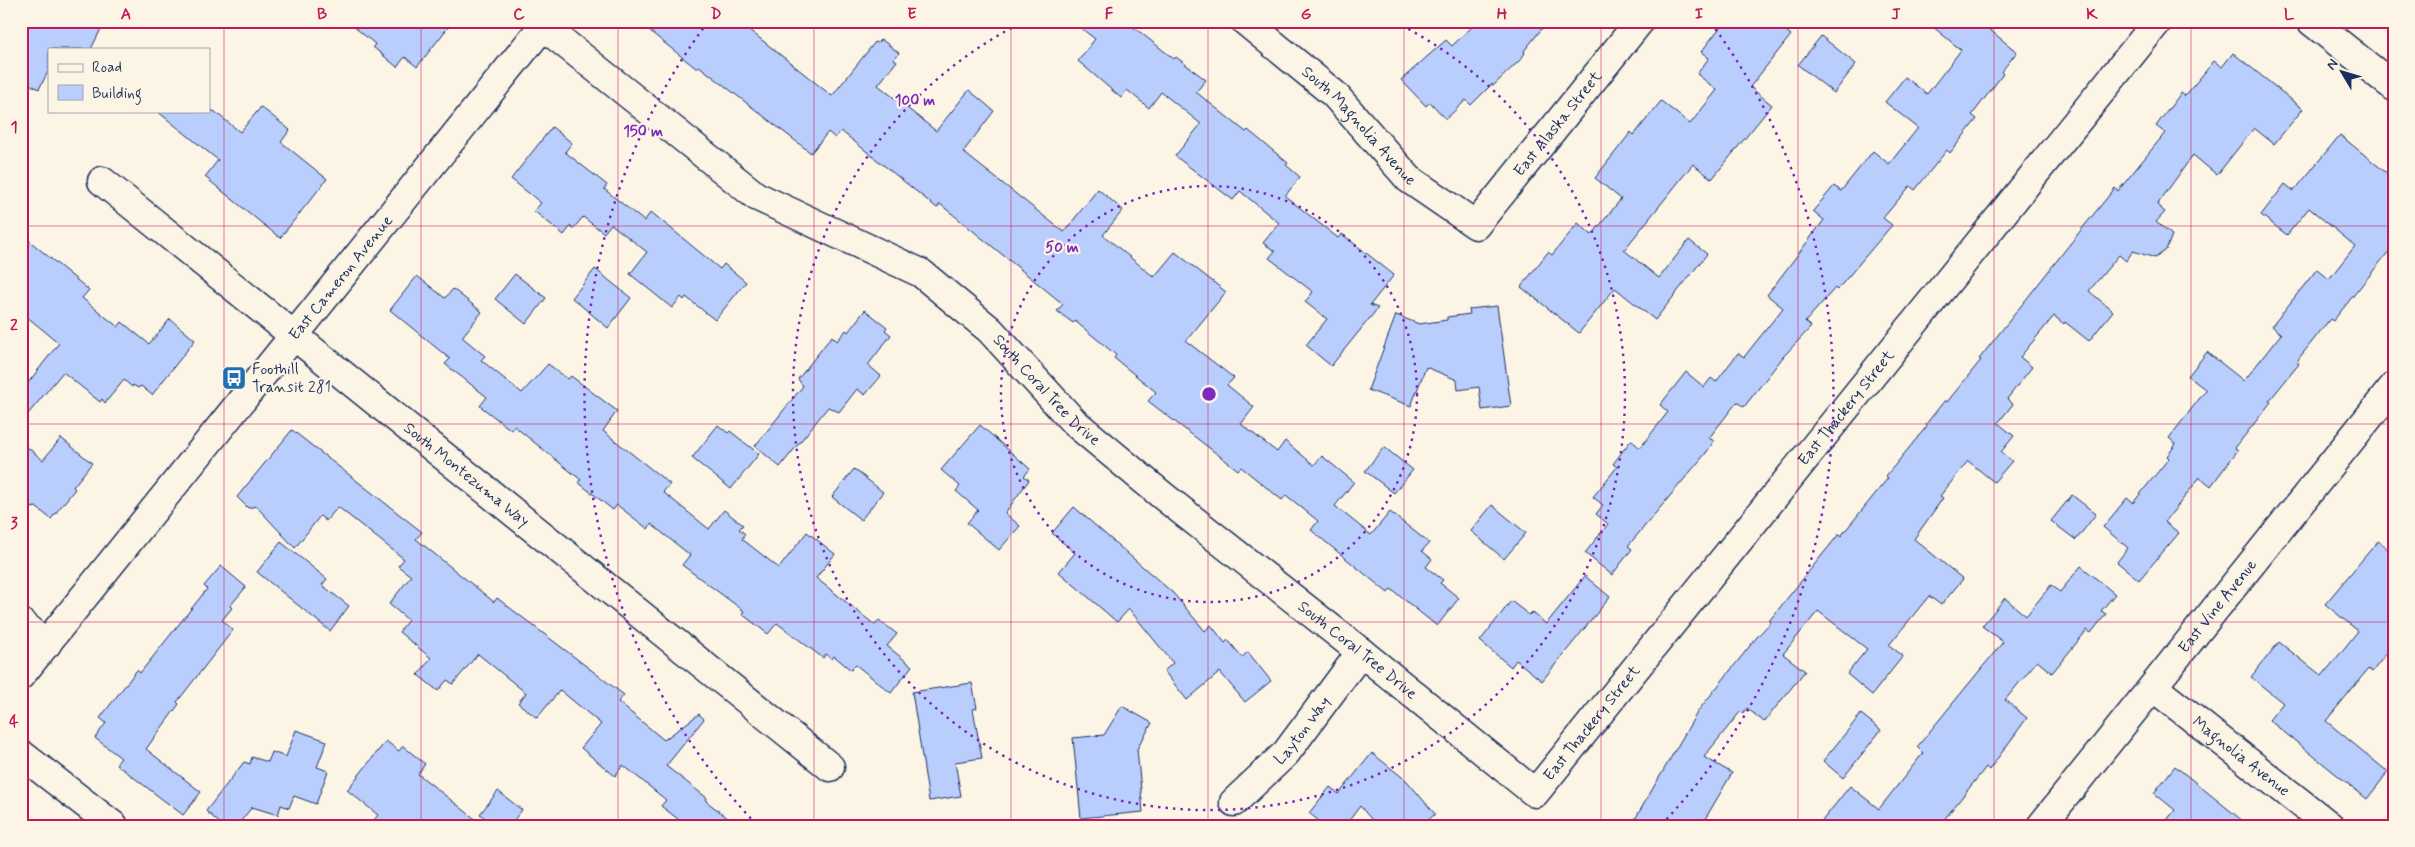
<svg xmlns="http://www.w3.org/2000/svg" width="2415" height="847" viewBox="0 0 2415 847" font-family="Mynerve,sans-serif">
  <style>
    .green { fill: #a9e6ac; stroke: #628a85 }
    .building { fill: #bacefe; stroke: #1b2f5e }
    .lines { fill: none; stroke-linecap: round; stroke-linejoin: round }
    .street-casing { stroke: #1b2f5e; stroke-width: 31 }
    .secondary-casing { stroke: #1b2f5e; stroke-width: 31 }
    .street { stroke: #fcf5e5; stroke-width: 28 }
    .secondary { stroke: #fcf5e5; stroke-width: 28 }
    .grid { fill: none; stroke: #c2185b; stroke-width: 1; stroke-opacity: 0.55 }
    .ring { fill: none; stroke: #7b2cbf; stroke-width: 2.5; stroke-dasharray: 2.5 5 }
    .labels { text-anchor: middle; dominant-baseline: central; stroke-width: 4.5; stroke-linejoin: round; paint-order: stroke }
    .street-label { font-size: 16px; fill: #1b2f5e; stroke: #fcf5e5 }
    .poi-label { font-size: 16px; fill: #1b2f5e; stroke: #fcf5e5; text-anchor: start }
    .centre { fill: #7b2cbf; stroke: #fcf5e5; stroke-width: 2.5 }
    .ring-label { font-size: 15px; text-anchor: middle; font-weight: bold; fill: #7b2cbf; stroke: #fcf5e5; stroke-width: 4.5; stroke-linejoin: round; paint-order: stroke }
    .neatline { fill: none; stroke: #c2185b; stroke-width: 2 }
    .grid-label { font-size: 16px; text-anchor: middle; font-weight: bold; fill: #c2185b }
  </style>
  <rect width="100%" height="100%" fill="#fcf5e5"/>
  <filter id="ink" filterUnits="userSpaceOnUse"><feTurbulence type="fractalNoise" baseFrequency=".02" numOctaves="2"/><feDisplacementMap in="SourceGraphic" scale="10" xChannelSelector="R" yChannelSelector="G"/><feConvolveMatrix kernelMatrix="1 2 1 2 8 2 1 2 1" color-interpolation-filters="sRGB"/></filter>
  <g filter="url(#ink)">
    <polygon class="green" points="2375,21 2394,21 2394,37"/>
    <g class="building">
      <polygon points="30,21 105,21 91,49 49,49 49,70 39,89 21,80 21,39"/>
      <polygon points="347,21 453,21 417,67 405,57 397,67 373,47 375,44"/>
      <polygon points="637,21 738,21 832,96 875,42 877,43 881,39 899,53 894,59 897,61 878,85 936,131 969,90 994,111 963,152 1064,232 1098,189 1123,210 1103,235 1154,277 1175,252 1226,292 1186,341 1234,378 1227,385 1254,407 1241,424 1277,452 1285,441 1314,465 1322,456 1354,482 1335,506 1371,535 1390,512 1429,543 1422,551 1432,559 1426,567 1443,580 1440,583 1459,598 1437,626 1391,589 1388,593 1311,530 1318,521 1286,495 1282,500 1241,467 1238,470 1148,401 1156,392 1114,358 1116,355 1075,321 1073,323 1057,311 1063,304 940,204 937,208 841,131 835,138 828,132 811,153 699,66 697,69"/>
      <polygon points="1072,21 1126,21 1174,59 1176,57 1206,80 1196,92 1246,132 1248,130 1288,163 1286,165 1300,177 1285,196 1338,238 1342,234 1394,275 1370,305 1378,308 1331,366 1306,345 1327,319 1305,302 1313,292 1269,258 1275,251 1263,243 1279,223 1240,191 1233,200 1175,156 1201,124 1161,92 1149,108 1127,90 1121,98 1078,61 1095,39"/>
      <polygon points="1478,21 1548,21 1524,51 1525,53 1521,59 1493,86 1492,84 1471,105 1466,100 1446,119 1430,102 1426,106 1401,80 1446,40 1452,46"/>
      <polygon points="1725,21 1774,21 1791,35 1750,87 1772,105 1712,179 1693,164 1624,250 1659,278 1689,240 1707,254 1655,320 1615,288 1579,333 1521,287 1548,252 1552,255 1578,223 1592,235 1621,199 1595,178 1631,132 1634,135 1661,101 1690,124 1717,90 1697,74 1709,58 1701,52"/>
      <polygon points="1926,21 1979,21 2017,52 2001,72 2003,74 1972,115 1977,119 1950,153 1947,150 1915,190 1910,186 1883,218 1892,225 1837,290 1835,288 1805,322 1811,327 1783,357 1744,407 1737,402 1709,438 1714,441 1706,453 1628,546 1632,549 1612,575 1585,553 1608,524 1596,514 1603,505 1593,497 1617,467 1613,464 1631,440 1640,448 1668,412 1660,405 1686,372 1704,387 1711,378 1716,382 1738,353 1744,357 1783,308 1767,295 1824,220 1813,211 1834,186 1841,191 1873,151 1889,164 1918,128 1885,102 1905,77 1927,94 1961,50"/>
      <polygon points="1821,36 1856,64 1834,93 1798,65"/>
      <polygon points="2233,53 2303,109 2274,144 2254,128 2217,175 2193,155 2157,205 2165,212 2156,222 2172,235 2166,250 2155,258 2133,251 2126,261 2119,255 2089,291 2113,311 2089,341 2065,322 2064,324 2054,316 2020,357 2032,367 2007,399 2013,404 1998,423 2014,436 2001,452 2012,461 1994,482 1968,461 1940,496 1943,498 1914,539 1963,579 1941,605 1929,596 1889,645 1903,656 1872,695 1847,674 1867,649 1818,611 1783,654 1805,671 1764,722 1747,708 1742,714 1740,712 1704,757 1732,773 1701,826 1631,826 1698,711 1757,637 1771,622 1769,621 1839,534 1841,536 1888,478 1886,476 1927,426 1926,424 1945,400 1947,402 1981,360 1979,359 2085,225 2115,188 2118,191 2165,133 2156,126 2181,93 2185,96 2214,61 2222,67"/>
      <polygon points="261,107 290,130 281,142 327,179 280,238 205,177 218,160 157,111 214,111 240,132"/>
      <polygon points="552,127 572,143 565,152 607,185 604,189 644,221 651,212 720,269 724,264 746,282 715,320 686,297 684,300 681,297 672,308 630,274 647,252 611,224 604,233 583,217 573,229 571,226 564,235 534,211 541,203 511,179"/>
      <polygon points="2340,135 2394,179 2394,245 2333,321 2330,319 2296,362 2299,364 2269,401 2271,402 2235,448 2238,450 2211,486 2200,477 2165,522 2179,533 2139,580 2117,562 2128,548 2103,527 2127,498 2133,503 2169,458 2167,456 2176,444 2169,438 2206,390 2188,376 2207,352 2244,381 2281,334 2272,326 2317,269 2329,279 2355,246 2309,208 2287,235 2261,215 2285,184 2294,191"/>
      <polygon points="21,234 89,290 82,298 118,327 122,322 149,344 170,319 195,340 152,395 141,386 138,388 133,385 132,387 124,380 105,403 102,399 100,402 63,372 28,414 21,409 21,392 59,343 21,312"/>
      <polygon points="595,269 631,298 608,328 572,298"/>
      <polygon points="515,274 546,298 526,324 495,299"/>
      <polygon points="417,276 445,298 453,289 482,312 462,337 485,356 481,360 522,393 548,364 568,379 571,376 617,411 603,431 670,484 663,492 709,529 724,510 743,525 739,529 745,534 742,539 779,568 807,532 835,554 816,578 875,625 879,620 897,634 887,646 912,666 891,693 856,665 851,670 834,656 832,659 826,654 823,658 777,623 768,634 742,614 744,611 682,565 690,555 651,524 648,529 617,505 613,510 578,482 581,480 514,426 511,430 480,406 487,397 445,364 450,359 390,310"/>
      <polygon points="1497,306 1511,406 1482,410 1479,387 1458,390 1457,380 1426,367 1411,406 1368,390 1396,315 1419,324 1447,320 1447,317 1470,314 1469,309"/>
      <polygon points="865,310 887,327 885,330 891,335 868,365 881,376 865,395 857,389 839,412 828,407 780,467 755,446 803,386 798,379 832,336 837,341 846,330 848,332"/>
      <polygon points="718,425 728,433 730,431 759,454 731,489 692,458"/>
      <polygon points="980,425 1030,469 1024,476 1029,480 1005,513 1020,526 999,550 967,523 978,510 956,491 960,486 941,470"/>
      <polygon points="292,430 422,532 416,539 494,602 497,598 624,695 618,702 664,740 699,714 704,719 666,766 707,798 706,801 738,826 687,826 661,806 666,800 623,765 615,776 581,748 601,724 560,690 537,718 518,703 526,693 478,654 453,684 447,680 438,691 418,675 431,658 399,632 408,620 389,604 411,576 398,566 404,559 338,507 326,521 320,516 295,548 256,506 248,508 237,497"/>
      <polygon points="61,438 92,463 73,487 75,489 51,519 36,507 21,510 21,442 43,460"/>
      <polygon points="1384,447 1413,470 1394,493 1365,471"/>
      <polygon points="854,469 883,492 861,520 832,497"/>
      <polygon points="2072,495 2096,514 2076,540 2051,521"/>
      <polygon points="1492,505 1526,533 1504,559 1471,531"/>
      <polygon points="1074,507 1173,593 1205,631 1211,625 1225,643 1228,640 1242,657 1248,652 1271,681 1245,702 1220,672 1187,700 1164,671 1173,663 1129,609 1117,622 1059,572 1075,553 1052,533"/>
      <polygon points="2378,541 2394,554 2394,644 2372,672 2368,669 2326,721 2388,772 2367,799 2269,720 2283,703 2251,677 2279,642 2322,676 2358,631 2325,604"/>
      <polygon points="281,542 327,579 322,585 349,606 330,631 257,572"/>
      <polygon points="221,566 246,587 230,606 232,608 222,620 233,630 177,702 179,704 146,749 201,792 183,815 116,764 121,758 95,738 106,723 100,718 137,670 140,673 207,589 204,586"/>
      <polygon points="2081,566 2115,594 2101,611 2106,614 2091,633 2087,630 2052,673 2037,661 2005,700 2027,718 1989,770 1986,767 1939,826 1818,826 1850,786 1879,809 1923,753 1917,747 2003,642 1982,626 2005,598 2026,616 2051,585 2060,592"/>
      <polygon points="1585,576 1610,597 1542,681 1516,660 1511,667 1480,641 1511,601 1529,615 1532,612 1546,624"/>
      <polygon points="972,683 977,708 973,709 982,758 955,762 961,796 929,801 912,692"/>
      <polygon points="1122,706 1152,723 1137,749 1143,812 1081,818 1073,738 1104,735"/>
      <polygon points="1861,714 1881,730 1843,778 1823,761"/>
      <polygon points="296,730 327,741 317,767 328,771 316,804 294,796 289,808 281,805 278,815 252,807 237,826 223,826 206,811 244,762 250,764 252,757 268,762 272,752 286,757"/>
      <polygon points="386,741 399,751 403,746 425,764 418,774 484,826 369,826 378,815 347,790"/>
      <polygon points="1372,753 1407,781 1435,814 1422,826 1377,826 1360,806 1345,826 1325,826 1309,813 1330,787 1339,794"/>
      <polygon points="2175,766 2249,826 2162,826 2175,810 2154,793"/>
      <polygon points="498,791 522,810 509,826 495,826 480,814"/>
    </g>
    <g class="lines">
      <defs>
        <g id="street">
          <path id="s1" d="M541 21 543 26 756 196 921 273 990 330 1074 422 1163 496 1361 652 1535 793 2158 21"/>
          <path id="s2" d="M1245 21 1334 94 1409 179 1476 225 1640 21"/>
          <path id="s3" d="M102 181 830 767"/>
          <polyline points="21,623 47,644"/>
          <path id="s4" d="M2153 687 2330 826"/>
          <polyline points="21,754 114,826"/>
          <path id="s5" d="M1234 802 1286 753 1361 652"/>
        </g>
        <g id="secondary">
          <polyline points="2311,21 2394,87"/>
          <path id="s6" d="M21 675 547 21"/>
          <path id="s7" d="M2041 826 2394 386"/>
        </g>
      </defs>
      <use href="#street" class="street-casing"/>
      <use href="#secondary" class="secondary-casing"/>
      <use href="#street" class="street"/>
      <use href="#secondary" class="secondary"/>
    </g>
  </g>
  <path class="grid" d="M224 21V826M421 21V826M618 21V826M814 21V826M1011 21V826M1208 21V826M1404 21V826M1601 21V826M1798 21V826M1994 21V826M2191 21V826M21 226H2394M21 424H2394M21 622H2394"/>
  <g class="ring">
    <circle cx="1209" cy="394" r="208"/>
    <path d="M1395 22A416 416 0 1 1 1023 22"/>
    <path d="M756 824A624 624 0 0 1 707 23M1711 23A624 624 0 0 1 1662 824"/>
  </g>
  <defs>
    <symbol id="bus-square" viewBox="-11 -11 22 22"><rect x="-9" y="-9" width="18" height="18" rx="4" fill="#1f6fb2" stroke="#fcf5e5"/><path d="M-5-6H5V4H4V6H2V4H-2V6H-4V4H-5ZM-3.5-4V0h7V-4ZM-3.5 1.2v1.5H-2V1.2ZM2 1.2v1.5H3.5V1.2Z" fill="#fff"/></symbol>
  </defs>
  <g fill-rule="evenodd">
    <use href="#bus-square" x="220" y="364" width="28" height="28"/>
  </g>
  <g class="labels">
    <g class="street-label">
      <text stroke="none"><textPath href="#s2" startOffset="440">East Alaska Street</textPath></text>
      <text stroke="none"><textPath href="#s2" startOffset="155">South Magnolia Avenue</textPath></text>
      <text stroke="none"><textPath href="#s6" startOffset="510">East Cameron Avenue</textPath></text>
      <text stroke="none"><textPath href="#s1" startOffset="632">South Coral Tree Drive</textPath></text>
      <text stroke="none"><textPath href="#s1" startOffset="1761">East Thackery Street</textPath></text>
      <text stroke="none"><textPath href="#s3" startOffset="468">South Montezuma Way</textPath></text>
      <text stroke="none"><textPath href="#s7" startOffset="282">East Vine Avenue</textPath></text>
      <text stroke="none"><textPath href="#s1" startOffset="1038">South Coral Tree Drive</textPath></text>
      <text stroke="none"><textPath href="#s1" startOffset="1356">East Thackery Street</textPath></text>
      <text stroke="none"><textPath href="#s5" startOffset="99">Layton Way</textPath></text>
      <text stroke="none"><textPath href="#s4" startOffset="112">Magnolia Avenue</textPath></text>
    </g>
    <g class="poi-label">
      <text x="252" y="369">Foothill<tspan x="252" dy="18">Transit 281</tspan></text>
    </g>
  </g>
  <circle cx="1209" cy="394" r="8" class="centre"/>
  <g class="ring-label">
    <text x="915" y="105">100 m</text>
    <text x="643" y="136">150 m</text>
    <text x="1062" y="252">50 m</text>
  </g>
  <rect width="2415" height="847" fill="none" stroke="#fcf5e5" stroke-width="55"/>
  <rect x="48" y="48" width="162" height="65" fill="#fcf5e5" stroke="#a2a6af"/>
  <rect x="58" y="64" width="25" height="8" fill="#fcf5e5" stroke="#a2a6af"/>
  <text x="92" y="72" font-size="15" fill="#1b2f5e">Road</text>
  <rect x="58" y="85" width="25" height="15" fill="#bacefe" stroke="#a2a6af"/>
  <text x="92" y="98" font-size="15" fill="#1b2f5e">Building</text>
  <g transform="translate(2342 72) rotate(308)" stroke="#fcf5e5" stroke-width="4" paint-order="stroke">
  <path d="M0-4L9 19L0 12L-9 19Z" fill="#1b2f5e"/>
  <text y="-8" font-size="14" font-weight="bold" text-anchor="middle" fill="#1b2f5e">N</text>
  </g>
  <rect x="28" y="28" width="2360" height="792" class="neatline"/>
  <g class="grid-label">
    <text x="126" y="19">A</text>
    <text x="322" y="19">B</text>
    <text x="519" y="19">C</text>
    <text x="716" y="19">D</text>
    <text x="912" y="19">E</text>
    <text x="1109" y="19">F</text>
    <text x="1306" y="19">G</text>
    <text x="1502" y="19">H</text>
    <text x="1699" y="19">I</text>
    <text x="1896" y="19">J</text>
    <text x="2092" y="19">K</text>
    <text x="2289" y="19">L</text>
    <text x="14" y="132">1</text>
    <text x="14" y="330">2</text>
    <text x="14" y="528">3</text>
    <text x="14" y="726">4</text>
  </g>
</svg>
